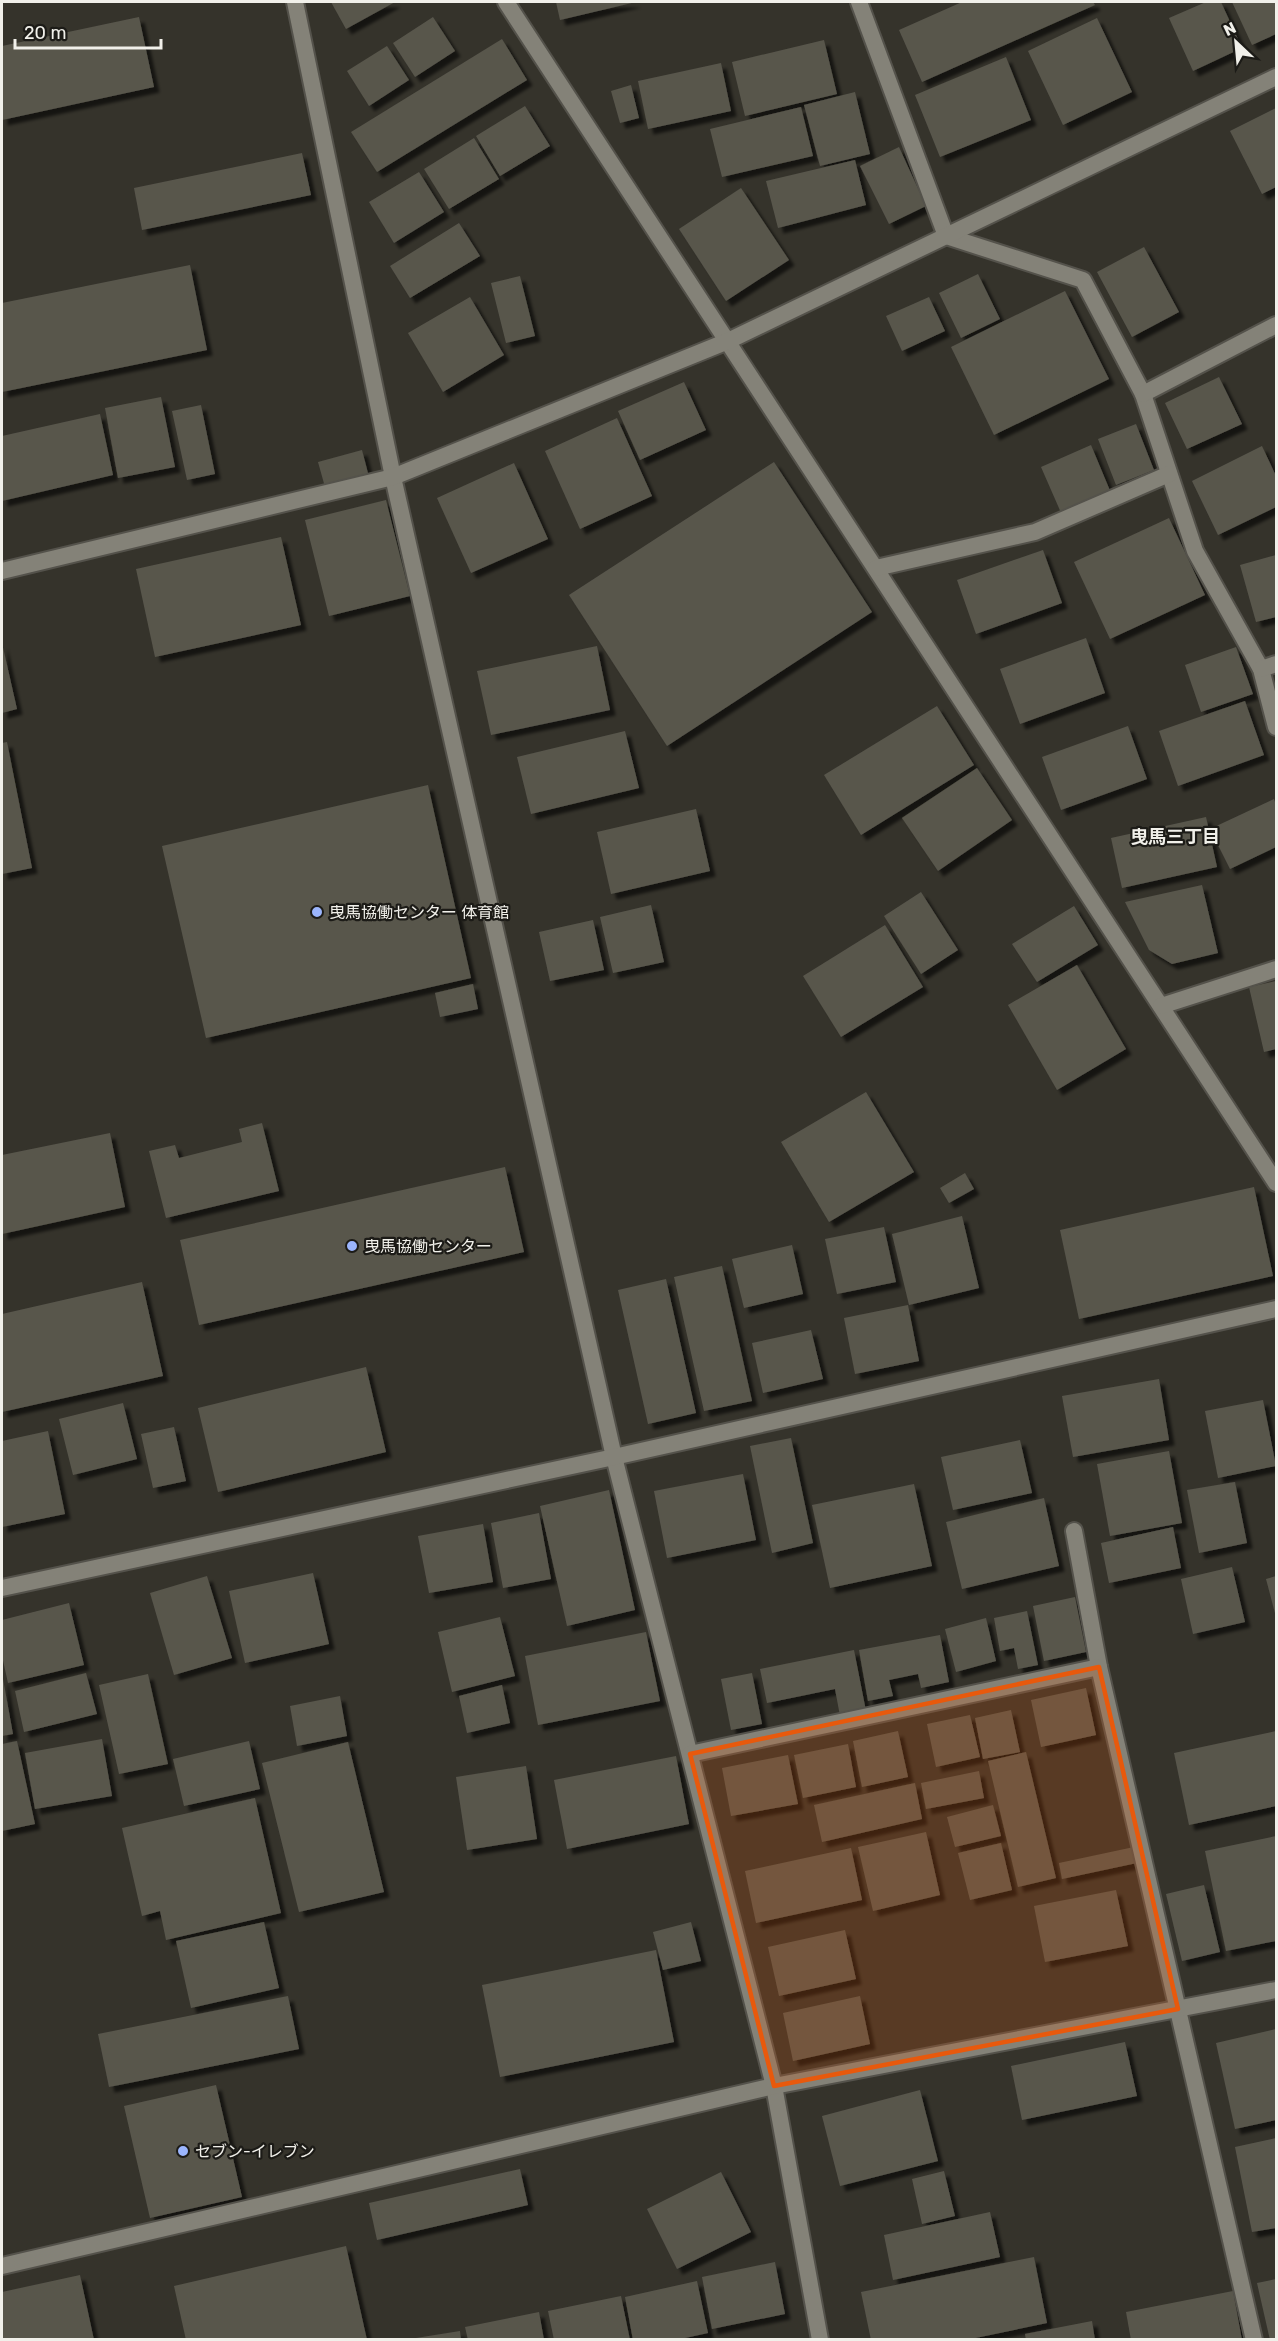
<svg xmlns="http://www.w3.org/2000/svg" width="1278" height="2341" viewBox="0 0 1278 2341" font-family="Rubik,'Noto Sans JP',sans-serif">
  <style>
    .building { fill: #58564c; filter: url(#shadow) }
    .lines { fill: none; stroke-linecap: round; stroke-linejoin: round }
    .minor-casing { stroke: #54524b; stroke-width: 20 }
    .minor { stroke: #848278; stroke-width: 16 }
    .marked { fill: #e8590c; fill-opacity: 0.2; stroke: #e8590c; stroke-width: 4.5; stroke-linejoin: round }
    .poi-dot { fill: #9bb5fd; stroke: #1c1b17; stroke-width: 2 }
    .labels { text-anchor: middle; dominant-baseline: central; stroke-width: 4.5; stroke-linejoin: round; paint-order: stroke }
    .poi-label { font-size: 16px; fill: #f1f0ea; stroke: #1c1b17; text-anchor: start }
    .neighbourhood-label { font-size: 18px; font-weight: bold; fill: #f1f0ea; stroke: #1c1b17 }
  </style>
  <defs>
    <filter id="shadow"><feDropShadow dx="5.5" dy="5.5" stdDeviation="1.5" flood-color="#0009"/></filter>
  </defs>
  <rect width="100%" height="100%" fill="#35332b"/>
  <g class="building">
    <polygon points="331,2 395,2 346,29"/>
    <polygon points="556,2 636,2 560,20"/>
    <polygon points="962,2 1093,2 1095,5 922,82 899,30"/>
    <polygon points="1206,2 1221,2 1242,48 1193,71 1169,18"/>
    <polygon points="1232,2 1276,2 1276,34 1252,45"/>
    <polygon points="139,17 154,87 2,120 2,46"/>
    <polygon points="433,17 455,51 415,77 393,43"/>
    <polygon points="1097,18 1132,92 1063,125 1028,51"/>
    <polygon points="502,39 527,80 377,172 351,132"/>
    <polygon points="824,40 837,94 745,116 732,62"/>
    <polygon points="387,46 409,80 369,106 347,71"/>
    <polygon points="1006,57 1031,120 940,157 915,95"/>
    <polygon points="721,63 731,111 648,129 638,81"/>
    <polygon points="631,85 639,118 620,123 611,91"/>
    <polygon points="855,92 870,154 820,166 804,105"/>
    <polygon points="525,106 550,146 500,176 476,136"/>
    <polygon points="801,107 813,156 722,177 710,129"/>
    <polygon points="1276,108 1276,187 1262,194 1230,131"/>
    <polygon points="474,138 499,179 449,209 424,169"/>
    <polygon points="899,147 926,206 889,224 860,166"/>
    <polygon points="302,153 311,195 142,230 134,188"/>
    <polygon points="855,160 866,205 778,228 766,181"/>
    <polygon points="419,172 444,212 394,243 369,202"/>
    <polygon points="741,188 789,260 726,301 679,229"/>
    <polygon points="459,223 480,256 410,298 390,266"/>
    <polygon points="1144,247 1179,312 1132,337 1097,272"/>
    <polygon points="190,265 207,350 2,392 2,303"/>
    <polygon points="978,274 1000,319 961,338 939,293"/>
    <polygon points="520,276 535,336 506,343 491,283"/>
    <polygon points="1065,291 1109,379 994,435 951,347"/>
    <polygon points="470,297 504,355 443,392 408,333"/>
    <polygon points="929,297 945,331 902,351 886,316"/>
    <polygon points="1219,377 1242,424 1187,449 1165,403"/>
    <polygon points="684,382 706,430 640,460 618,411"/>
    <polygon points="161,397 175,467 118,478 105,408"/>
    <polygon points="201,405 215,474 187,480 172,411"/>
    <polygon points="100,414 113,475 2,501 2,436"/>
    <polygon points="617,418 652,496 580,529 545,451"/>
    <polygon points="1136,424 1154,470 1116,485 1098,439"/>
    <polygon points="1091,445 1111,493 1062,515 1041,467"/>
    <polygon points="1262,446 1276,476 1276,507 1218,535 1192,481"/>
    <polygon points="362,450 369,477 325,487 318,462"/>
    <polygon points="774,462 872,612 667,746 569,595"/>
    <polygon points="514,463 548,539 471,573 437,498"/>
    <polygon points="386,500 410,596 329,616 305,520"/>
    <polygon points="1169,518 1205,595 1110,639 1074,562"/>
    <polygon points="281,537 301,625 155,657 136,569"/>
    <polygon points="1043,550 1062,603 976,634 957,580"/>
    <polygon points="1276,555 1276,617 1256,622 1240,565"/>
    <polygon points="1086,638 1105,693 1020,724 1000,669"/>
    <polygon points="2,643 17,709 2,713"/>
    <polygon points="597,646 610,710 491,735 477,671"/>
    <polygon points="1236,647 1253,694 1201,712 1185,665"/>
    <polygon points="1245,701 1264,755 1178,786 1159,731"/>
    <polygon points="937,706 974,765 861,835 824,775"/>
    <polygon points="1128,726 1147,779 1061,810 1042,757"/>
    <polygon points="625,731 639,788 531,814 517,757"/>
    <polygon points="7,742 32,868 2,874 2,743"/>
    <polygon points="977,768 1012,820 938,871 902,818"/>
    <polygon points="428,785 471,978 206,1038 162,846"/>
    <polygon points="1274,799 1276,805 1276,847 1230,869 1210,829"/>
    <polygon points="696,809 710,871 611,894 597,832"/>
    <polygon points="1206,817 1217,867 1122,888 1111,838"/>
    <polygon points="1202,885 1218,953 1172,964 1149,950 1125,902"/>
    <polygon points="921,892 958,950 921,974 884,916"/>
    <polygon points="651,905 664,962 613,973 600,917"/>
    <polygon points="1074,906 1098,945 1037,982 1012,944"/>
    <polygon points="593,920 604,970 550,981 539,932"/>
    <polygon points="885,925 923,987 841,1037 803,976"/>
    <polygon points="1077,965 1126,1049 1057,1090 1008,1005"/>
    <polygon points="1276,981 1276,1049 1264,1052 1249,987"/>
    <polygon points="473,984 478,1009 440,1017 435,993"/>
    <polygon points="866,1092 914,1172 829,1222 781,1142"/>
    <polygon points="262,1123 279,1191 166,1218 149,1151 175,1145 179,1158 242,1142 239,1129"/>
    <polygon points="110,1133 125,1207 2,1234 2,1155"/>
    <polygon points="505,1167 524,1252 199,1325 180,1240"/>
    <polygon points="965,1173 974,1189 949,1203 940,1188"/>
    <polygon points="1254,1187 1273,1276 1079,1319 1060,1230"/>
    <polygon points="962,1216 979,1288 909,1305 892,1234"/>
    <polygon points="884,1227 896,1282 837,1294 825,1239"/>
    <polygon points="792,1245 803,1294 744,1308 732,1259"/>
    <polygon points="722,1266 752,1401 704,1411 674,1277"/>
    <polygon points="666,1279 696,1413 648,1424 618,1290"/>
    <polygon points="142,1282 163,1376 2,1412 2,1314"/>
    <polygon points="908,1305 919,1361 855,1374 844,1318"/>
    <polygon points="811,1330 823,1379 763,1393 752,1343"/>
    <polygon points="366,1367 386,1452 218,1492 198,1408"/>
    <polygon points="1159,1379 1169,1440 1073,1457 1062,1396"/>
    <polygon points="1263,1400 1276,1466 1218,1478 1205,1411"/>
    <polygon points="123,1403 137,1459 73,1475 59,1419"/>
    <polygon points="174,1427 186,1481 153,1488 141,1434"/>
    <polygon points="48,1431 65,1514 2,1527 2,1441"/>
    <polygon points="791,1438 813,1543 772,1553 750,1446"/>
    <polygon points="1020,1440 1032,1493 953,1510 941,1457"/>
    <polygon points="1169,1451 1182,1523 1110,1536 1097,1464"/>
    <polygon points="743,1474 756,1540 667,1558 654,1491"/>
    <polygon points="1235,1482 1247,1543 1199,1553 1187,1490"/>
    <polygon points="914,1484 932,1566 830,1588 812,1505"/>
    <polygon points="609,1490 635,1610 567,1626 540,1506"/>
    <polygon points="1044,1498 1059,1566 962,1589 946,1522"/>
    <polygon points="539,1513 551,1579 503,1588 491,1523"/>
    <polygon points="483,1524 493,1582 429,1593 418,1536"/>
    <polygon points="1173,1527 1181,1568 1109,1583 1101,1543"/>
    <polygon points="1232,1567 1245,1622 1193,1634 1181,1579"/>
    <polygon points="313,1573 329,1644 245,1663 229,1591"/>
    <polygon points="207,1576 232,1658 174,1675 150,1593"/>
    <polygon points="1276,1576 1276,1617 1266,1579"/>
    <polygon points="1075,1597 1086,1652 1044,1661 1033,1606"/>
    <polygon points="69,1603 84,1665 8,1683 2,1656 2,1620"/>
    <polygon points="1027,1611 1038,1665 1018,1669 1014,1648 1000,1651 994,1618"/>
    <polygon points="500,1617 515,1676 452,1692 438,1632"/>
    <polygon points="986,1618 996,1661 956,1672 945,1629"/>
    <polygon points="646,1632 660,1701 538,1725 525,1656"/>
    <polygon points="940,1635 949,1682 921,1688 918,1674 889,1680 893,1696 868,1701 859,1650"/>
    <polygon points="854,1650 866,1711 840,1716 835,1689 767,1703 760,1669"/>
    <polygon points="86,1673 97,1714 24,1732 15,1691"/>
    <polygon points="752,1673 762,1724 731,1730 721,1679"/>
    <polygon points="148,1674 168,1764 119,1774 99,1685"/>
    <polygon points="3,1679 13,1734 2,1736 2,1679"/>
    <polygon points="502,1685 510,1723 467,1733 459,1696"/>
    <polygon points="1086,1688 1096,1735 1041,1747 1031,1700"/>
    <polygon points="340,1696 347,1736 297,1746 290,1706"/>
    <polygon points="1011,1710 1020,1752 983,1759 975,1718"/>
    <polygon points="970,1715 980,1757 936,1767 927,1724"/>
    <polygon points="898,1731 908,1777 862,1787 853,1741"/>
    <polygon points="1276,1731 1276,1806 1189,1825 1174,1753"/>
    <polygon points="102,1739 112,1796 35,1809 25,1753"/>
    <polygon points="17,1741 35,1824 2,1831 2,1744"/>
    <polygon points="249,1741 260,1789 184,1806 173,1759"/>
    <polygon points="348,1742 384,1892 299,1912 262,1763"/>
    <polygon points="848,1744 856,1787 803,1798 794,1755"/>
    <polygon points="1026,1752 1056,1878 1018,1887 988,1761"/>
    <polygon points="788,1755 798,1804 731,1816 722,1768"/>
    <polygon points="676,1756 689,1824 567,1849 554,1780"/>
    <polygon points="526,1766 537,1839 467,1850 456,1777"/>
    <polygon points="979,1771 984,1798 926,1809 921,1783"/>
    <polygon points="915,1783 922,1819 822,1842 814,1805"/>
    <polygon points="255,1798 281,1913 166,1940 160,1911 142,1916 122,1828"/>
    <polygon points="993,1805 1001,1836 955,1847 947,1817"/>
    <polygon points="926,1832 940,1895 873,1911 858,1847"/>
    <polygon points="1276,1836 1276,1941 1226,1951 1205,1851"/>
    <polygon points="1001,1843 1012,1890 970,1900 958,1853"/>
    <polygon points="1134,1847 1137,1863 1062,1879 1059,1863"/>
    <polygon points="851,1848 862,1900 756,1923 745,1871"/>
    <polygon points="1204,1885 1220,1952 1182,1961 1166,1894"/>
    <polygon points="1116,1890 1128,1946 1045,1962 1034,1906"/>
    <polygon points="264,1922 279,1988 191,2008 176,1941"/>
    <polygon points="691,1922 701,1961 663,1970 653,1932"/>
    <polygon points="845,1930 856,1979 779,1996 768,1947"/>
    <polygon points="656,1950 674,2042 500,2077 482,1985"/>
    <polygon points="288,1996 299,2049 109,2087 98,2034"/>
    <polygon points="860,1996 870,2044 793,2061 783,2013"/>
    <polygon points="1276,2029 1276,2120 1235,2129 1216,2043"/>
    <polygon points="1125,2042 1137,2096 1022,2120 1011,2066"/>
    <polygon points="216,2085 242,2197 150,2218 124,2106"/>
    <polygon points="920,2090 938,2161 840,2186 822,2116"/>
    <polygon points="1276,2138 1276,2228 1252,2232 1235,2147"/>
    <polygon points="520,2169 528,2205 377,2240 369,2203"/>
    <polygon points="944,2171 955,2216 922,2224 912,2179"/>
    <polygon points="721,2172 751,2232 677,2269 647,2209"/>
    <polygon points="990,2212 1000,2257 893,2280 884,2235"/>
    <polygon points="346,2246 367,2340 186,2340 174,2286"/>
    <polygon points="1034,2257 1047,2323 966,2340 871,2340 861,2292"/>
    <polygon points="775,2262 785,2314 712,2329 702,2277"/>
    <polygon points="80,2275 94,2340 2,2340 2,2292"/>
    <polygon points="1276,2279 1276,2340 1270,2340 1257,2283"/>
    <polygon points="697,2281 708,2333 676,2340 633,2340 625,2297"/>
    <polygon points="1233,2291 1242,2340 1131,2340 1126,2312"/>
    <polygon points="621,2296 630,2340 554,2340 548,2311"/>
    <polygon points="539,2312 544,2340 468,2340 465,2327"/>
    <polygon points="1092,2321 1095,2340 1026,2340 1025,2334"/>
    <polygon points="460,2331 461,2340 417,2340 416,2338"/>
  </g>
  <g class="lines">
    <defs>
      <g id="minor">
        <polyline points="295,2 393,477 614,1457 774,2086 820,2340"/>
        <polyline points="506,2 1276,1183"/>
        <polyline points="859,2 946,236 1083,280 1143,394 1195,551 1261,669 1276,727"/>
        <polyline points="1143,394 1276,325"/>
        <polyline points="876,568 1035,532 1169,474"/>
        <polyline points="2,571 393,477 728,341 1276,77"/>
        <polyline points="1261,669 1276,664"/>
        <polyline points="1161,1006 1276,969"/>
        <polyline points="1074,1531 1099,1667 1254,2340"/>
        <polyline points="2,1588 614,1457 1276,1309"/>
        <polyline points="690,1754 1099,1667"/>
        <polyline points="2,2266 774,2086 1276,1990"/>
      </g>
    </defs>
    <use href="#minor" class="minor-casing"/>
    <use href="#minor" class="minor"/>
  </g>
  <path class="marked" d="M1099 1667 1178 2009 774 2086 690 1754Z"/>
  <g class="poi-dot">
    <circle cx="317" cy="912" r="6"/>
    <circle cx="352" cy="1246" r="6"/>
    <circle cx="183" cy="2151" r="6"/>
  </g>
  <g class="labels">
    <g class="poi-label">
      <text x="329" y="912">曳馬協働センター 体育館</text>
      <text x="364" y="1246">曳馬協働センター</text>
      <text x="195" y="2151">セブン-イレブン</text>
    </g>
    <g class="neighbourhood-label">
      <text x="1175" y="837">曳馬三丁目</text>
    </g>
  </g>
  <rect width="1278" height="2341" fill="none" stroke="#f1f0ea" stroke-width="6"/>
  <g transform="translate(1236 42) rotate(334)" stroke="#1c1b17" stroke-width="4.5" paint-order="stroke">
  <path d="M0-4.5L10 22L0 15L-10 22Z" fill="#f1f0ea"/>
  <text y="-9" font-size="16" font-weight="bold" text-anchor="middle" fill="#f1f0ea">N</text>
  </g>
  <path d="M15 39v9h146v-9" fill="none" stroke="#f1f0ea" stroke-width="3"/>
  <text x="24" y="39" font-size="18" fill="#f1f0ea" stroke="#1c1b17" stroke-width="4.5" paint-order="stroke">20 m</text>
</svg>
